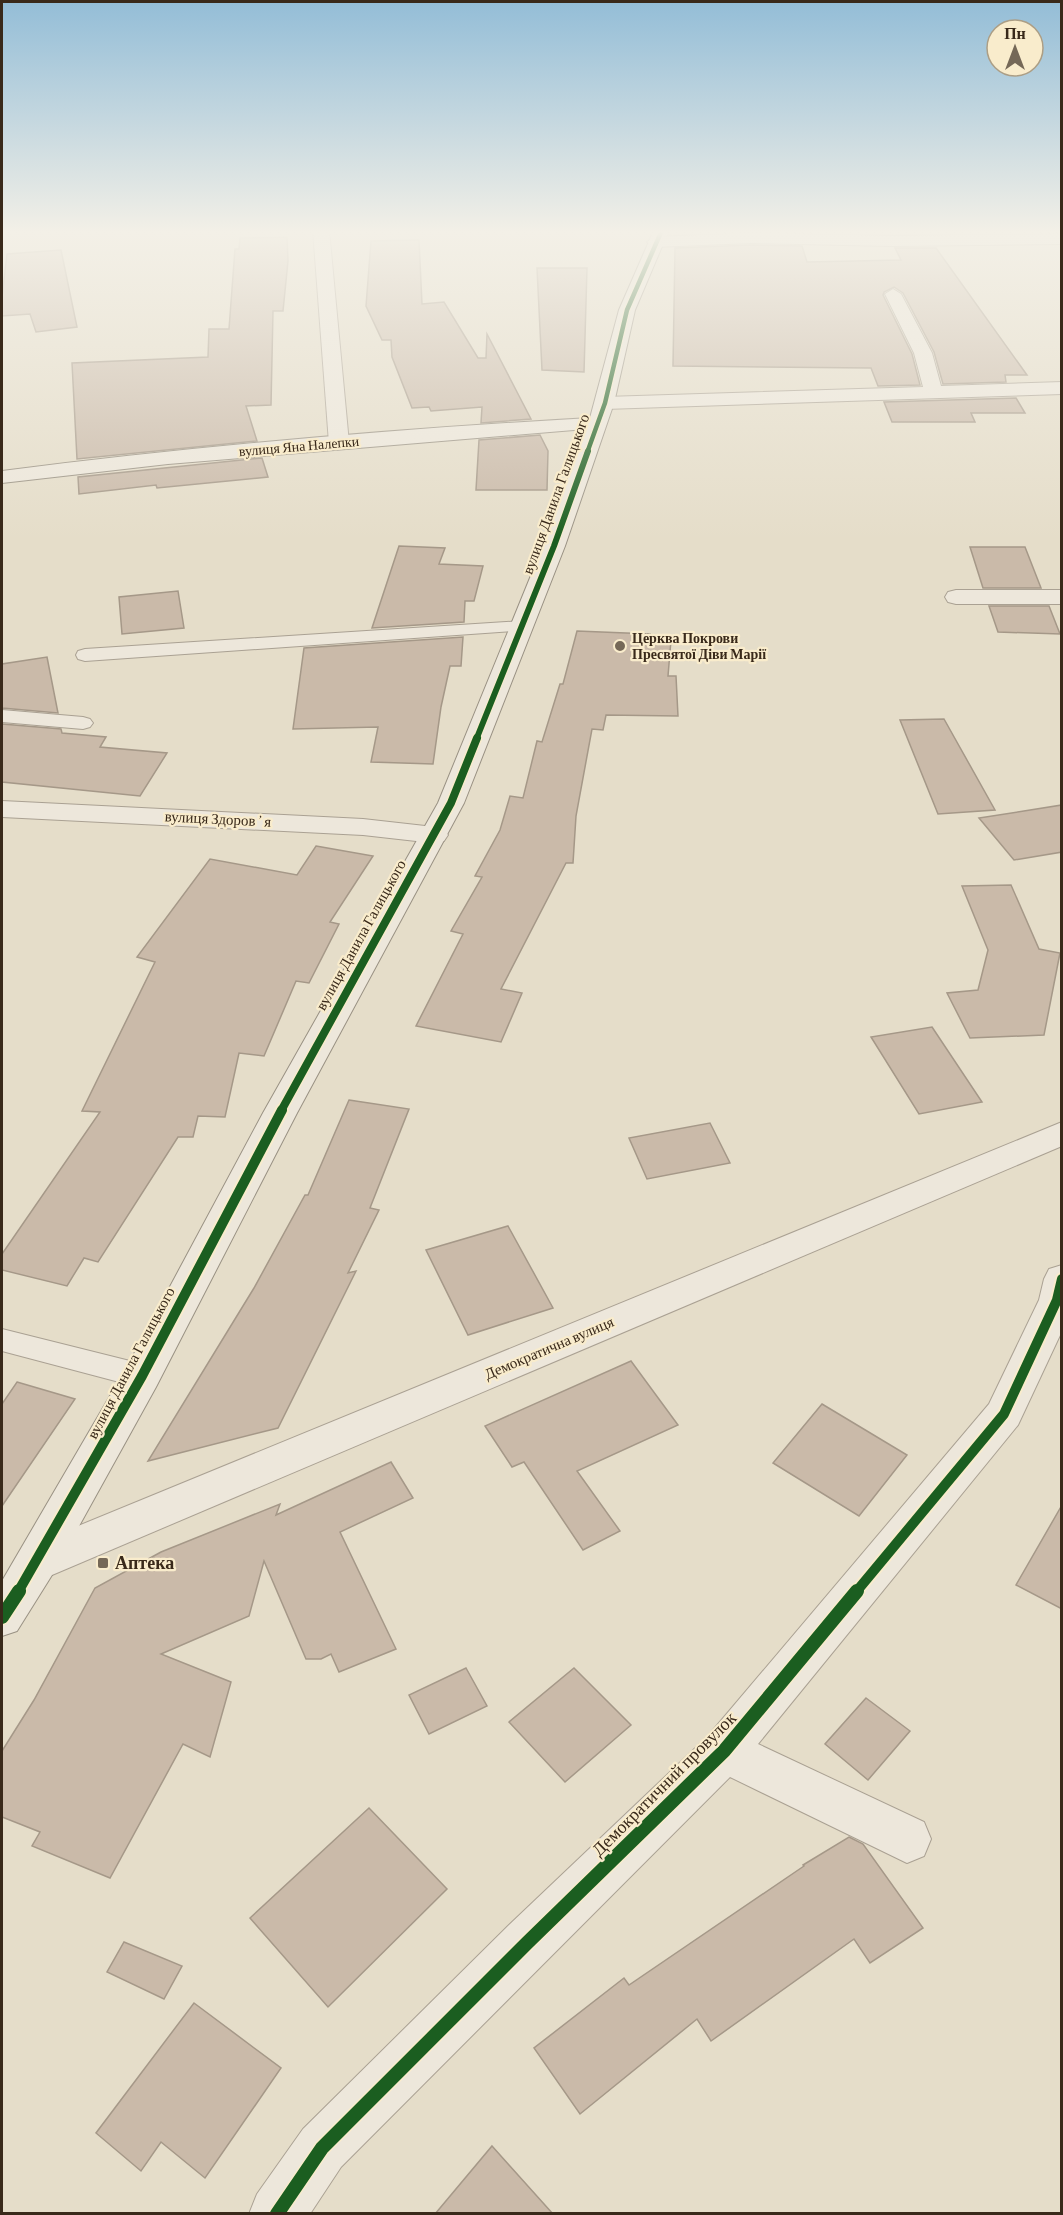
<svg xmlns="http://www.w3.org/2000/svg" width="1063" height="2215" viewBox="0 0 1063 2215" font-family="'Crimson Pro',serif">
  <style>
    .building { fill: #cabaa9; stroke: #a59888; stroke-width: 1.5 }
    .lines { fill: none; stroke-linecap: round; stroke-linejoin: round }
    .lane-casing { stroke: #aaa193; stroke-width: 2 }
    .street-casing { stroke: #aaa193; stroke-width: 2 }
    .secondary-casing { stroke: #999183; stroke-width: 2 }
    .lane { fill: #ede7db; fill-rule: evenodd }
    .street { fill: #ede7db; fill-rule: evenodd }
    .secondary { fill: #ede7db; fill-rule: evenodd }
    .cycleway-far4-casing { stroke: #f9eccc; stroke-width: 7 }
    .cycleway-far3-casing { stroke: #f9eccc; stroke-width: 8 }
    .cycleway-far2-casing { stroke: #f9eccc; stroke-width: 11 }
    .cycleway-far1-casing { stroke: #f9eccc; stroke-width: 14 }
    .cycleway-casing { stroke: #f9eccc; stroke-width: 17 }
    .cycleway-far4 { stroke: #1b5e20; stroke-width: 4.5 }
    .cycleway-far3 { stroke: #1b5e20; stroke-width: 6 }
    .cycleway-far2 { stroke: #1b5e20; stroke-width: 8 }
    .cycleway-far1 { stroke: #1b5e20; stroke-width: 10 }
    .cycleway { stroke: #1b5e20; stroke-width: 14 }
    .poi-dot { fill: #756857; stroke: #f9eccc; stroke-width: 2 }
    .labels { text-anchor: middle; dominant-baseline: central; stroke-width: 4.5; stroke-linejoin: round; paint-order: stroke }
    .far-street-label { font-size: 14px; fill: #39291a; stroke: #f9eccc }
    .far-poi-label { font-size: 14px; font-weight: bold; fill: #39291a; stroke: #f9eccc; text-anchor: start }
    .street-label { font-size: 15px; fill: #39291a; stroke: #f9eccc }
    .near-poi-label { font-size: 18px; font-weight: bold; fill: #39291a; stroke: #f9eccc; text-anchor: start }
    .near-street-label { font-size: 18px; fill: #39291a; stroke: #f9eccc }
  </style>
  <rect width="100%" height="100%" fill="#e5ddc9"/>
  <g class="building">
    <polygon points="287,237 288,261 283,311 273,311 271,405 246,406 257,441 77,459 72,363 208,357 209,329 229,329 235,249 239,249 240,238"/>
    <polygon points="419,240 422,304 444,302 478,358 486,358 487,334 531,419 481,423 482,407 431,411 429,407 412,408 392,357 391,340 382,340 366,306 371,241"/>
    <polygon points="751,245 802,246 807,262 901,260 895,248 936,248 1027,375 1005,375 1006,382 943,384 934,352 903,293 894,287 884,292 883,295 912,354 920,385 878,386 871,368 673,366 675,248"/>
    <polygon points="61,250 77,327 36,332 30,314 2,316 2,297 7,254"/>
    <polygon points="537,268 587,268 584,372 542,370"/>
    <polygon points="1016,398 1025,413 971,413 975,422 892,422 884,402"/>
    <polygon points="540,435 548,451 547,490 476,490 479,440"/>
    <polygon points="262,458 268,477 157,488 156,485 79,494 78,477"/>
    <polygon points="399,546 445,548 439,564 483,566 474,601 465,601 464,622 372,628"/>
    <polygon points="970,547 1025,547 1041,588 983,588"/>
    <polygon points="178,591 184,628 122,634 119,597"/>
    <polygon points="989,606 1049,606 1060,634 998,632"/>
    <polygon points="577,631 650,634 649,639 671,640 668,676 676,676 678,716 606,715 603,730 592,729 576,816 573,863 566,863 501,989 522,993 501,1042 416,1026 463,934 451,931 482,877 475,876 500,830 510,796 523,798 537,741 542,742 560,684 563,684"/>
    <polygon points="463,637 461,666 450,666 441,707 433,764 371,762 378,727 293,729 304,648"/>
    <polygon points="47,657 58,713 2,708 2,664"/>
    <polygon points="944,719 995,810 938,814 900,720"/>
    <polygon points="2,724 61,729 62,733 106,737 100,747 167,753 140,796 2,782"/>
    <polygon points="1062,805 1062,852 1014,860 979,818"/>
    <polygon points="316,846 373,856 330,922 339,924 309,983 296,981 264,1056 239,1053 225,1117 198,1116 193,1137 178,1137 98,1262 84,1258 67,1286 2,1270 2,1254 100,1112 82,1111 155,962 137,957 210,859 297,875"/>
    <polygon points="1011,885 1039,949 1060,953 1044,1035 970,1038 947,993 978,990 988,950 962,886"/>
    <polygon points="932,1027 982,1102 919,1114 871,1037"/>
    <polygon points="349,1100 409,1109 370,1208 379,1210 348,1273 356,1271 278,1428 148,1461 254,1288 305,1195 308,1195"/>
    <polygon points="710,1123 730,1163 647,1179 629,1138"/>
    <polygon points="508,1226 553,1308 468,1335 426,1250"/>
    <polygon points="631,1361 678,1425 577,1471 620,1531 583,1550 524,1462 512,1467 485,1426"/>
    <polygon points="17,1382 75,1399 2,1506 2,1404"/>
    <polygon points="822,1404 907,1455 859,1516 773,1463"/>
    <polygon points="391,1462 413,1498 340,1532 396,1649 339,1672 331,1654 321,1659 306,1659 264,1561 249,1616 161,1654 231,1682 210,1757 183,1744 110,1878 32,1846 40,1832 2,1817 2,1751 34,1700 95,1588 161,1552 280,1504 276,1515"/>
    <polygon points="1062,1505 1062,1609 1016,1585"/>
    <polygon points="466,1668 487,1706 429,1734 409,1695"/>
    <polygon points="574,1668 631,1725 565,1782 509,1722"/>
    <polygon points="866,1698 910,1731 868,1780 825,1744"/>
    <polygon points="369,1808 447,1889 328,2007 250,1918"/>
    <polygon points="849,1837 863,1844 923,1928 870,1963 854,1939 711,2041 697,2019 580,2114 534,2048 624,1978 629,1985 804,1866 803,1865"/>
    <polygon points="124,1942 182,1966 164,1999 107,1972"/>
    <polygon points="194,2003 281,2068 205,2178 161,2142 141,2171 96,2133"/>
    <polygon points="492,2146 553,2214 435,2214"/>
  </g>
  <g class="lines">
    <defs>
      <g id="lane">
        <polygon points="522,621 528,622 531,626 528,630 85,661 78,659 76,655 78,651 85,649"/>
        <polygon points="2,710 83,717 90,719 93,723 90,727 83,729 2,722"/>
        <polygon points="2,1329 142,1364 153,1368 157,1376 153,1384 142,1388 2,1351"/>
      </g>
      <g id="street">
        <polygon points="313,230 329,230 349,443 346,447 332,447 329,443"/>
        <polygon points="751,233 892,236 1062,234 1062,244 892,246 751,243 655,247 647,242 655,237"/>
        <polygon points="893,289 901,294 932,353 941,386 1062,382 1062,394 605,409 598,407 596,403 598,399 605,397 923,387 914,353 885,294"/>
        <polygon points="956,590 1062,590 1062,604 956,604 948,602 945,597 948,592"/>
        <polygon points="2,801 363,819 434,827 444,829 448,835 444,841 434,843 363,835 2,817"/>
        <polygon points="1062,1122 1062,1146 52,1575 37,1580 22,1575 16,1562 22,1549"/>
        <polygon points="1062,1265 1062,1331 1018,1425 758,1744 924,1822 931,1839 924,1856 907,1863 730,1777 341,2167 310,2214 249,2214 257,2194 303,2129 509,1925 708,1736 989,1404 1039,1300 1044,1279 1049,1269"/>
      </g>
      <path id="secondary" d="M654 230H669L635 310 614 403 565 546 464 803 297 1113 156 1387 52 1575 17 1631 2 1636V1581L128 1365 263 1113 438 803 543 546 586 429 168 464 2 483V471C196 446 394 429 590 418L619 310Z"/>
    </defs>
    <use href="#lane" class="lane-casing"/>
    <use href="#street" class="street-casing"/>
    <use href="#secondary" class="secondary-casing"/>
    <use href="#lane" class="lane"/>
    <use href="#street" class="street"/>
    <use href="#secondary" class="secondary"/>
    <defs>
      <polyline id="cycleway-far4" points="587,453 605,403 627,310 662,230"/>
      <polyline id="cycleway-far3" points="476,740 554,546 588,451"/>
      <polyline id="cycleway-far2" points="281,1111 451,803 477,738"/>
      <g id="cycleway-far1">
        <polyline points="18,1592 142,1376 282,1110"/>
        <polyline points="856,1592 1004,1414 1057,1300 1062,1279"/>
      </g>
      <g id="cycleway">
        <polyline points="2,1617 19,1591"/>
        <polyline points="277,2214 322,2148 527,1943 724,1751 857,1591"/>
      </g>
    </defs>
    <use href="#cycleway-far4" class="cycleway-far4-casing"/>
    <use href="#cycleway-far3" class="cycleway-far3-casing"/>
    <use href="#cycleway-far2" class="cycleway-far2-casing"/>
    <use href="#cycleway-far1" class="cycleway-far1-casing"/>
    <use href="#cycleway" class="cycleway-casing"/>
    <use href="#cycleway-far4" class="cycleway-far4"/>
    <use href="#cycleway-far3" class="cycleway-far3"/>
    <use href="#cycleway-far2" class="cycleway-far2"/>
    <use href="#cycleway-far1" class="cycleway-far1"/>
    <use href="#cycleway" class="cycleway"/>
  </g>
  <linearGradient id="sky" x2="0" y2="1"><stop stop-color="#93bdd7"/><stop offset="0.43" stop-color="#f3f0e7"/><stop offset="1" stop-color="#f3f0e7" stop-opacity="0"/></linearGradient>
  <rect width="1063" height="540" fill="url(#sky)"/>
  <g class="poi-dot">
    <circle cx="620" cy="646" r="6"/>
    <rect x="97" y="1557" width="12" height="12" rx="3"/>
  </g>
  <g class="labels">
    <g class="far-street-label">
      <text transform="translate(299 446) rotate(-5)">вулиця Яна Налепки</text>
    </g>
    <g class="far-poi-label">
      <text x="632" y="638">Церква Покрови<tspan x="632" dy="16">Пресвятої Діви Марії</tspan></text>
    </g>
    <g class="street-label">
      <text transform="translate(556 494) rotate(-70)">вулиця Данила Галицького</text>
      <text transform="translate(218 819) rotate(3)">вулиця Здоровʼя</text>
      <text transform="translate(361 935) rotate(-61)">вулиця Данила Галицького</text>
      <text transform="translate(549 1348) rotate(-23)">Демократична вулиця</text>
      <text transform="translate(131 1363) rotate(-62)">вулиця Данила Галицького</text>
    </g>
    <g class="near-poi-label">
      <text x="115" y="1563">Аптека</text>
    </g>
    <g class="near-street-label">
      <text transform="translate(664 1784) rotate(-45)">Демократичний провулок</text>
    </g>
  </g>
  <rect width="1063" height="2215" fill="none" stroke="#39291a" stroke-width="6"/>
  <g transform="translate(1015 48)"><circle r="28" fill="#f9eccc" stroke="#ac9e85" stroke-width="1.5"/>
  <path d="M0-4.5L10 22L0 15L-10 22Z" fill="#756857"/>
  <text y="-9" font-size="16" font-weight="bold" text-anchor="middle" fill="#39291a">Пн</text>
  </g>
</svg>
